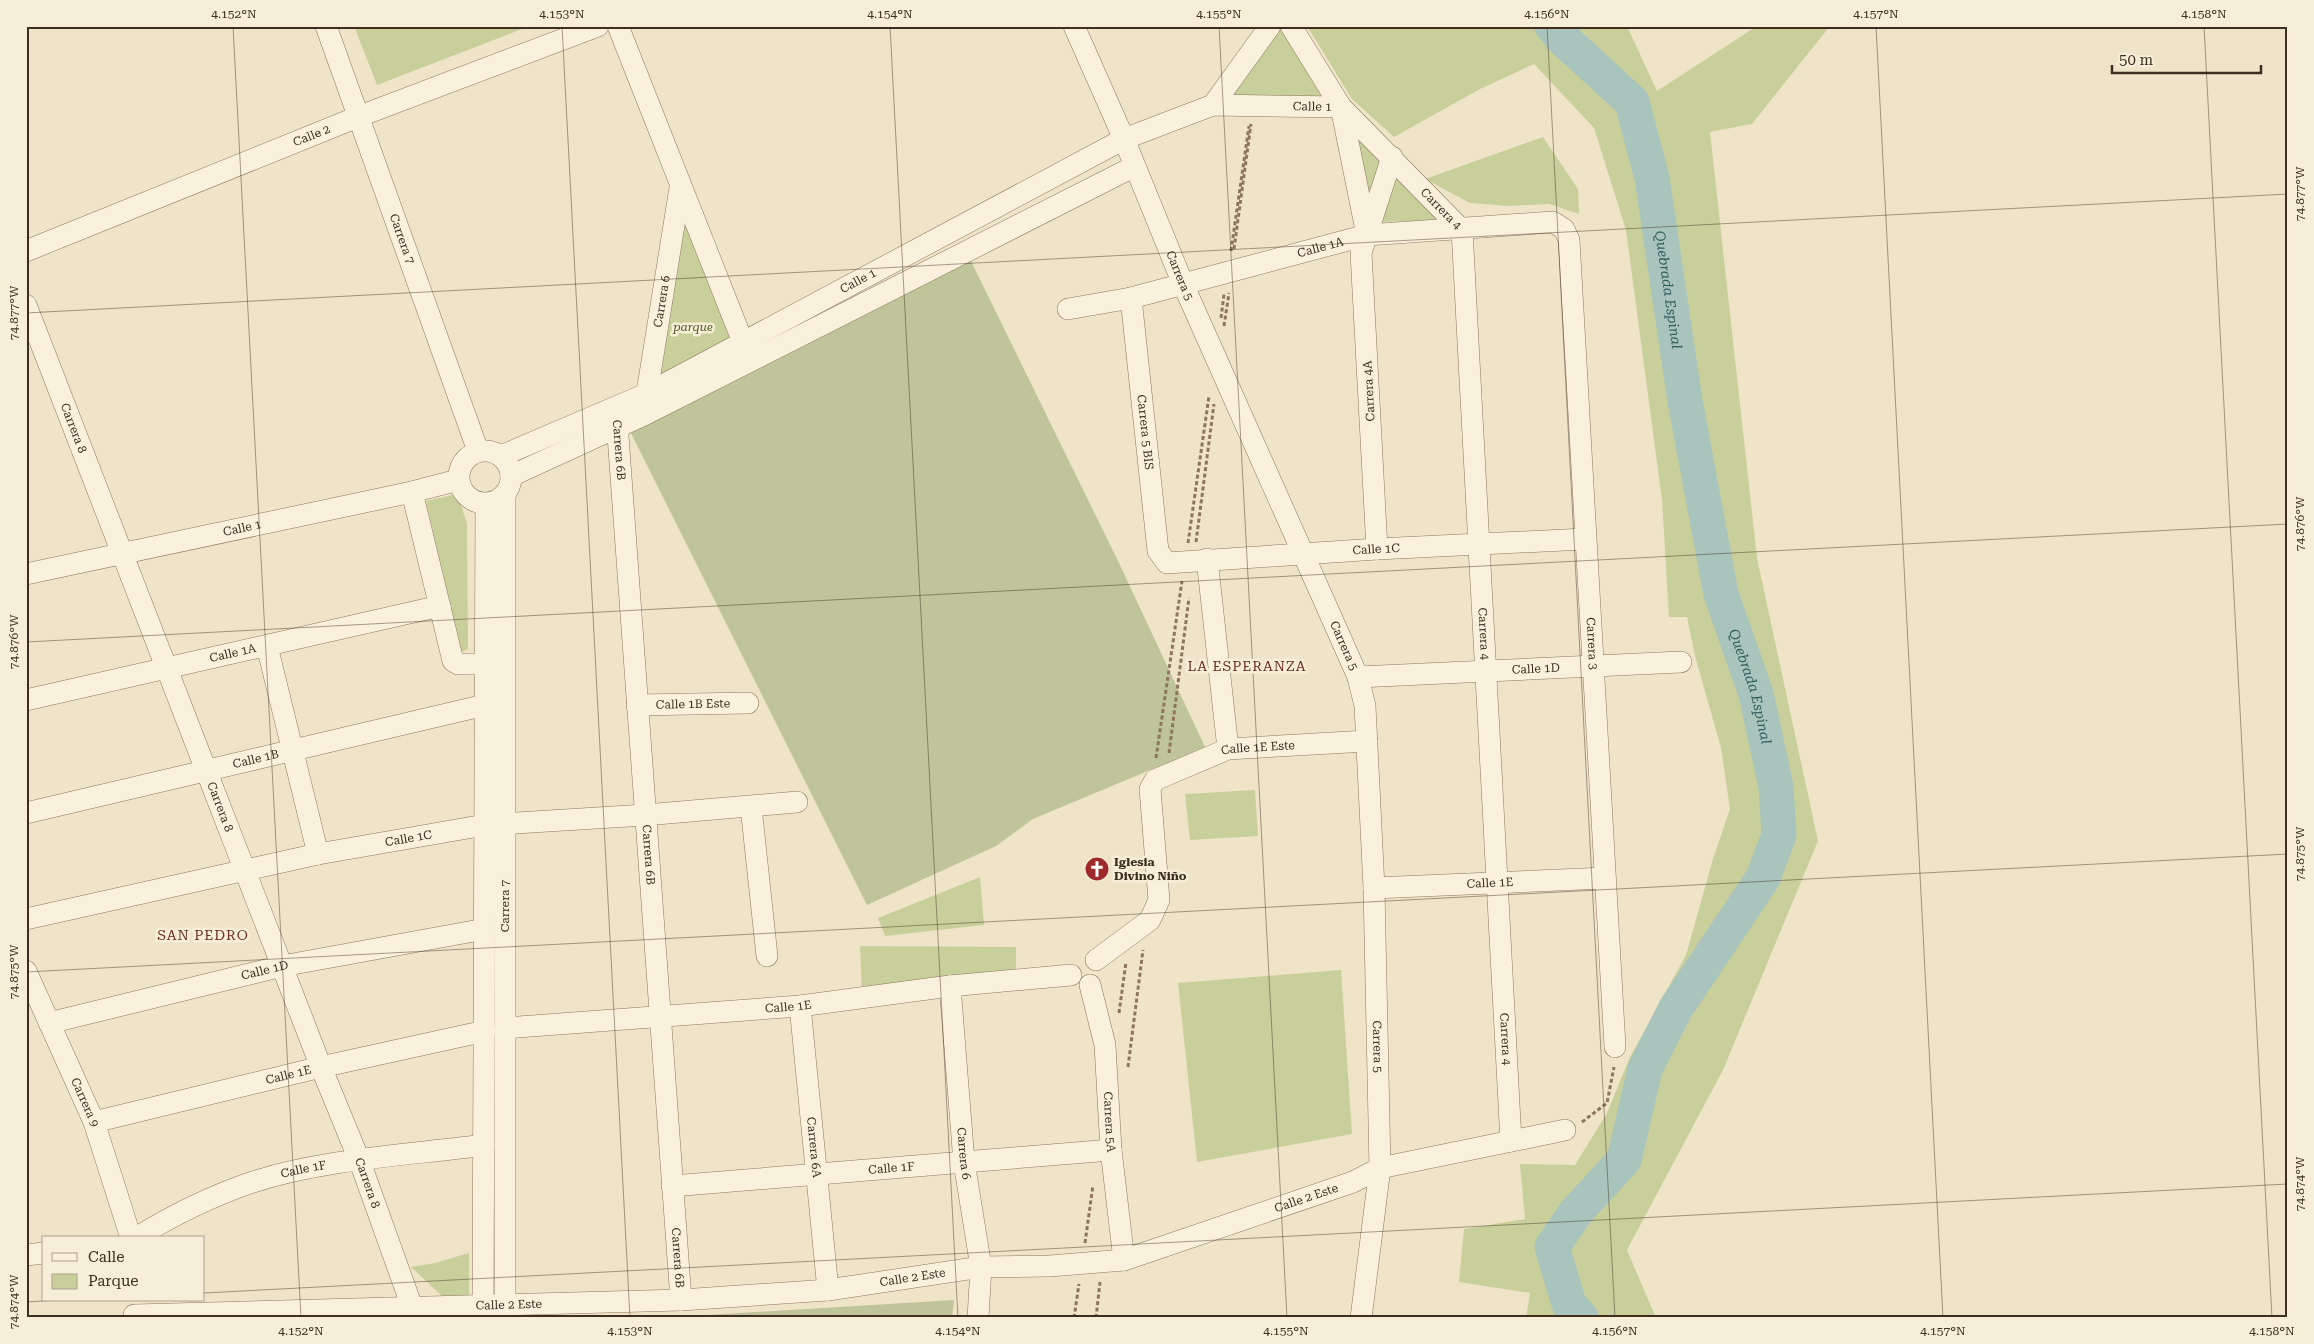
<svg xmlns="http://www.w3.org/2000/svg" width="2314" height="1344" viewBox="0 0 2314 1344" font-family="'Roboto Serif',serif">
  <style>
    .green { fill: #c9cf9b }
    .cemetery { fill: #bfc49a }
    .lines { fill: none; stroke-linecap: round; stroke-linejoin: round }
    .river { stroke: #a9c4bc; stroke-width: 35 }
    .minor-casing { stroke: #8d765c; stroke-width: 22 }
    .path { stroke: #8d765c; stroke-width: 3; stroke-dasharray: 4 2.5; stroke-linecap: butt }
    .minor { stroke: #faf1dc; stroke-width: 21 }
    .ticks { fill: none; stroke: #3d2e20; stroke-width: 1; stroke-opacity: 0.45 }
    .labels { text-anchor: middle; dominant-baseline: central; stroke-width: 5; stroke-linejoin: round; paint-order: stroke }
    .street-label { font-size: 12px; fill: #3d2e20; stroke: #f7eed8 }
    .park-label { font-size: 12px; font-style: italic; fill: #4d5a26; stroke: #f7eed8 }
    .poi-label { font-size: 12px; font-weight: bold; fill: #3d2e20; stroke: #f7eed8; text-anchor: start }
    .water-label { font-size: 14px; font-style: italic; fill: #2f5d5a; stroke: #f7eed8 }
    .neighbourhood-label { font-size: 14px; letter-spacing: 1px; fill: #6b2e1e; stroke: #f7eed8 }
    .neatline { fill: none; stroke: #3d2e20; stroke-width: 2 }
    .ticks-label { font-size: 12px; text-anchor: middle; fill: #3d2e20 }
  </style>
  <rect width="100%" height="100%" fill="#f0e4c8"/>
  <g class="green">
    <polygon points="354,26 530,26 377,85"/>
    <polygon points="1280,26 1283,26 1321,96 1230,97"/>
    <polygon points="1307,26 1627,26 1657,91 1757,26 1830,26 1752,124 1710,132 1757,558 1818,841 1723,1070 1627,1250 1656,1318 1526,1318 1530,1293 1459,1282 1464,1229 1525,1219 1520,1164 1575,1165 1607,1113 1630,1057 1686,955 1713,859 1730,809 1721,748 1695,656 1687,617 1669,617 1662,500 1626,230 1594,128 1534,64 1480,89 1394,137 1352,99"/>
    <polygon points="1354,132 1384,159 1369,206"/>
    <polygon points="1543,137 1578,189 1579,214 1549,204 1508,206 1470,203 1425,179"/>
    <polygon points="1393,168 1447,220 1377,222"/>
    <polygon points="682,212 736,344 647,387"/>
    <polygon points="457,494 467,523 468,649 461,652 426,501"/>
    <polygon points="1255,790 1258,836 1190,840 1185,794"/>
    <polygon points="980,877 984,925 885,936 878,918"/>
    <polygon points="860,946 1016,947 1016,975 862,995"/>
    <polygon points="1341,970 1352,1134 1197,1162 1178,983"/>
    <polygon points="469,1253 469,1295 443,1297 411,1267 435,1263"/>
  </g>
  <g class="cemetery">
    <polygon points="969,257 1119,563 1205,747 1033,819 996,846 867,905 631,433"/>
    <polygon points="954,1300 952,1318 658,1318"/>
  </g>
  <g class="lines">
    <path class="river" id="s1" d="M1552 26 1562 38 1632 102 1652 178 1685 401 1721 594 1756 694 1776 787 1779 835 1763 878 1676 1008 1645 1069 1624 1160 1576 1212 1552 1247 1569 1304 1581 1318"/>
    <defs>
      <g id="minor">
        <path id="s2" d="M326 26 478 451"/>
        <polyline points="618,26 748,355"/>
        <path id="s3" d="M1074 26 1124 139 1183 284 1358 677 1365 706 1374 888 1380 1168 1361 1318"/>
        <path id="s4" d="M1291 26 1341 107 1462 230 1511 1141"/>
        <polyline points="1213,105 1270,26"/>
        <polyline points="1341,107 1367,235"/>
        <path id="s5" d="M26 251 360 116 598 26"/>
        <path id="s6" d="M1131 298 1158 551 1167 563 1377 549 1585 539"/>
        <path id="s7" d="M26 305 321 1067 360 1162 412 1307"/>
        <path id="s8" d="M1068 309 1131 298 1367 235 1553 222 1564 229 1569 240 1615 1047"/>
        <path id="s9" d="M645 405 680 188"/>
        <path id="s10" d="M616 408 681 1300"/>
        <circle cx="485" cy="477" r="26"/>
        <path id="s11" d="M501 456 646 394 1124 139 1213 105 1341 107"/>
        <polyline points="511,476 644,415 1135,166"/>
        <polyline points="412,492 453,661 458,664 486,664"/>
        <polyline points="1377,549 1361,253 1392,157"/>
        <polyline points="1207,559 1228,749"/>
        <path id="s12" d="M26 574 412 492 458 480"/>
        <polyline points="267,646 318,854"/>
        <path id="s13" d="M1358 677 1681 662"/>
        <path id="s14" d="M26 700 440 606"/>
        <path id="s15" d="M637 705 748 703"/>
        <polyline points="751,807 767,956"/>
        <path id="s16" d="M26 813 485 705"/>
        <path id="s17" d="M1374 888 1605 878"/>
        <path id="s18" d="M26 919 318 854 485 825 645 815 797 802"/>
        <path id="s19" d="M1096 960 1150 920 1159 900 1150 789 1155 780 1228 749 1367 741"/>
        <path id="s20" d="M26 971 94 1122 131 1238"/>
        <path id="s21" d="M1090 985 1105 1045 1111 1150 1124 1260"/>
        <path id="s22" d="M950 986 964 1162 981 1267 978 1318"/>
        <path id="s23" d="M800 1006 828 1290"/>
        <path id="s24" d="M49 1023 282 966 485 929"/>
        <path id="s25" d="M505 1028 800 1006 950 986 1071 975"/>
        <path id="s26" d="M94 1122 321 1067 485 1031"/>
        <path id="s27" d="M672 1186 1111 1150"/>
        <path id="s28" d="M136 1238C173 1215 212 1196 253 1182 324 1159 409 1155 484 1145"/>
        <polyline points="26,1255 44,1253"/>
        <path id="s29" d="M134 1315 681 1300 828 1290 981 1267 1050 1266 1124 1260 1353 1182 1380 1168 1565 1130"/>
        <polyline points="483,1318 486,504"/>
        <polyline points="505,1318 505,494"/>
      </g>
    </defs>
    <use href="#minor" class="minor-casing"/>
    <g class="path">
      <polyline points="1234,249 1251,124"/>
      <polyline points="1231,251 1249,126"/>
      <polyline points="1221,318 1224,294"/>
      <polyline points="1224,326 1229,293"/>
      <polyline points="1196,542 1214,404"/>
      <polyline points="1188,543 1209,396"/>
      <polyline points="1169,753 1189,598"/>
      <polyline points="1156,758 1182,581"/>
      <polyline points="1119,1013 1126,962"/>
      <polyline points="1128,1067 1143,950"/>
      <polyline points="1582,1122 1607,1103 1614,1067"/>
      <polyline points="1085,1243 1093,1185"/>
      <polyline points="1074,1318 1079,1284"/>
      <polyline points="1096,1318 1100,1282"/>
    </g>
    <use href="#minor" class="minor"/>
  </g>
  <path class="ticks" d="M233 26 301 1318M562 26 630 1318M890 26 958 1318M1219 26 1287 1318M1547 26 1615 1318M1876 26 1943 1318M2204 26 2272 1318M26 313 2288 194M26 642 2288 524M26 972 2288 854M204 1293 2288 1184M26 1302 61 1300"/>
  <defs>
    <symbol id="church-disc" viewBox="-11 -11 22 22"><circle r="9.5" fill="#9e2a2b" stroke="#f7eed8"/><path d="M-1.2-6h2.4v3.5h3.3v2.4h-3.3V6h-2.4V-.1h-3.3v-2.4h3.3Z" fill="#fff"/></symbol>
  </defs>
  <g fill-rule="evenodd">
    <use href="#church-disc" x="1083" y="855" width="28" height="28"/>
  </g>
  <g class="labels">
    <g class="street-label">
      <text stroke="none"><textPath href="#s11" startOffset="894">Calle 1</textPath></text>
      <text stroke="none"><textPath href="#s5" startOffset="308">Calle 2</textPath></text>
      <text stroke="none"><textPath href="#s4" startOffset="238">Carrera 4</textPath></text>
      <text stroke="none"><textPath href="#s2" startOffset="226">Carrera 7</textPath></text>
      <text stroke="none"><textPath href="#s8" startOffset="260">Calle 1A</textPath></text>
      <text stroke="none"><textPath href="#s3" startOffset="271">Carrera 5</textPath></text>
      <text stroke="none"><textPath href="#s11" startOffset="398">Calle 1</textPath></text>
      <text stroke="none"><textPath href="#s9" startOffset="105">Carrera 6</textPath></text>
      <text transform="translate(1369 391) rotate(-93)">Carrera 4A</text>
      <text stroke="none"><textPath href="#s7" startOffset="132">Carrera 8</textPath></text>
      <text stroke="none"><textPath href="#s6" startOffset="135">Carrera 5 BIS</textPath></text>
      <text stroke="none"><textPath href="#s10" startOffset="42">Carrera 6B</textPath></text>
      <text stroke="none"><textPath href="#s12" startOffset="221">Calle 1</textPath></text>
      <text stroke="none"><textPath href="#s6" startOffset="479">Calle 1C</textPath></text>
      <text stroke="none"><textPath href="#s4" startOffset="672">Carrera 4</textPath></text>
      <text stroke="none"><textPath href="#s8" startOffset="924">Carrera 3</textPath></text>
      <text stroke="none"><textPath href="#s3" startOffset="676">Carrera 5</textPath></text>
      <text stroke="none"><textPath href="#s14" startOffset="212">Calle 1A</textPath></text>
      <text stroke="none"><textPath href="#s13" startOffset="178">Calle 1D</textPath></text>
      <text stroke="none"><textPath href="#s15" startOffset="56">Calle 1B Este</textPath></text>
      <text stroke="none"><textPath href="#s19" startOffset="320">Calle 1E Este</textPath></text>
      <text stroke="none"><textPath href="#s16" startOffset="236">Calle 1B</textPath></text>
      <text stroke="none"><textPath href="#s7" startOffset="538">Carrera 8</textPath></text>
      <text stroke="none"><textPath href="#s18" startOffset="391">Calle 1C</textPath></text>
      <text stroke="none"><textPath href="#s10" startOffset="448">Carrera 6B</textPath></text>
      <text stroke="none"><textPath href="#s17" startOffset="116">Calle 1E</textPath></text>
      <text transform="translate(505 906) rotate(-90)">Carrera 7</text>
      <text stroke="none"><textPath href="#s24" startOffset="222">Calle 1D</textPath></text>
      <text stroke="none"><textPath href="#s25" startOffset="284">Calle 1E</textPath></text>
      <text stroke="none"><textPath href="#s4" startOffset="1078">Carrera 4</textPath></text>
      <text stroke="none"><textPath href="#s3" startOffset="1081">Carrera 5</textPath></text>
      <text stroke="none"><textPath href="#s26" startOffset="200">Calle 1E</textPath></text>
      <text stroke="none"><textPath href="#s20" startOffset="144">Carrera 9</textPath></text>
      <text stroke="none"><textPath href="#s21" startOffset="139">Carrera 5A</textPath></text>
      <text stroke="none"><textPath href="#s23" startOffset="142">Carrera 6A</textPath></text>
      <text stroke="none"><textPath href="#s22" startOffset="168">Carrera 6</textPath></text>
      <text stroke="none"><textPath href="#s27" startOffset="220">Calle 1F</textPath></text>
      <text stroke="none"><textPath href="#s28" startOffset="182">Calle 1F</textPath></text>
      <text stroke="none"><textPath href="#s7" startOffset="942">Carrera 8</textPath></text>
      <text stroke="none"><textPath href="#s29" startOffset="1185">Calle 2 Este</textPath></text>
      <text stroke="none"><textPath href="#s10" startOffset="852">Carrera 6B</textPath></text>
      <text stroke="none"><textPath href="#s29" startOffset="780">Calle 2 Este</textPath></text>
      <text stroke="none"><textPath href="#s29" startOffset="375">Calle 2 Este</textPath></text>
    </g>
    <g class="park-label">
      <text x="693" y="327">parque</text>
    </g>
    <g class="poi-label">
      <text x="1114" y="862">Iglesia<tspan x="1114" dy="14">Divino Niño</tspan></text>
    </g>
    <g class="water-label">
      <text stroke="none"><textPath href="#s1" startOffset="302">Quebrada Espinal</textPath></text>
      <text stroke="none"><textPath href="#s1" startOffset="708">Quebrada Espinal</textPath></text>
    </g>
    <g class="neighbourhood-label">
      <text x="1247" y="666">LA ESPERANZA</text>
      <text x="203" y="935">SAN PEDRO</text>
    </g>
  </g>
  <rect width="2314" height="1344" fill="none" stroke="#f7eed8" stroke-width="55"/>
  <rect x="42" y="1236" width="162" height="65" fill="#f7eed8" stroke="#ada18e"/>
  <rect x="52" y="1253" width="25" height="8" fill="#faf1dc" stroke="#ada18e"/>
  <text x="88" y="1262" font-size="15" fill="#3d2e20">Calle</text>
  <rect x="52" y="1274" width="25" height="15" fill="#c9cf9b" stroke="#ada18e"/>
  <text x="88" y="1286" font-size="15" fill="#3d2e20">Parque</text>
  <path d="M2112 65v8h149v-8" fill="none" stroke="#3d2e20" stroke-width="2.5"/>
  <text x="2119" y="65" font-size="15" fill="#3d2e20" stroke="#f7eed8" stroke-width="4" paint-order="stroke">50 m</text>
  <rect x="28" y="28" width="2258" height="1288" class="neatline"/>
  <g class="ticks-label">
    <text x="234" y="18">4.152°N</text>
    <text x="562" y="18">4.153°N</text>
    <text x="890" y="18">4.154°N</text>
    <text x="1219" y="18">4.155°N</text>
    <text x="1547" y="18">4.156°N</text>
    <text x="1876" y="18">4.157°N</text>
    <text x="2204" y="18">4.158°N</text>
    <text transform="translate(2300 194) rotate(-90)" y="4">74.877°W</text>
    <text transform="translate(14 313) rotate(-90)" y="4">74.877°W</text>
    <text transform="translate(2300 524) rotate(-90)" y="4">74.876°W</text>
    <text transform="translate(14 642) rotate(-90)" y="4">74.876°W</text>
    <text transform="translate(2300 854) rotate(-90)" y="4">74.875°W</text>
    <text transform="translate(14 972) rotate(-90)" y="4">74.875°W</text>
    <text transform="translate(2300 1184) rotate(-90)" y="4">74.874°W</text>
    <text transform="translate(14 1302) rotate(-90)" y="4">74.874°W</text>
    <text x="301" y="1335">4.152°N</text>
    <text x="630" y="1335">4.153°N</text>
    <text x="958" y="1335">4.154°N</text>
    <text x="1286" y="1335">4.155°N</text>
    <text x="1615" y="1335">4.156°N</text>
    <text x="1943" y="1335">4.157°N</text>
    <text x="2272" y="1335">4.158°N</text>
  </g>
</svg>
